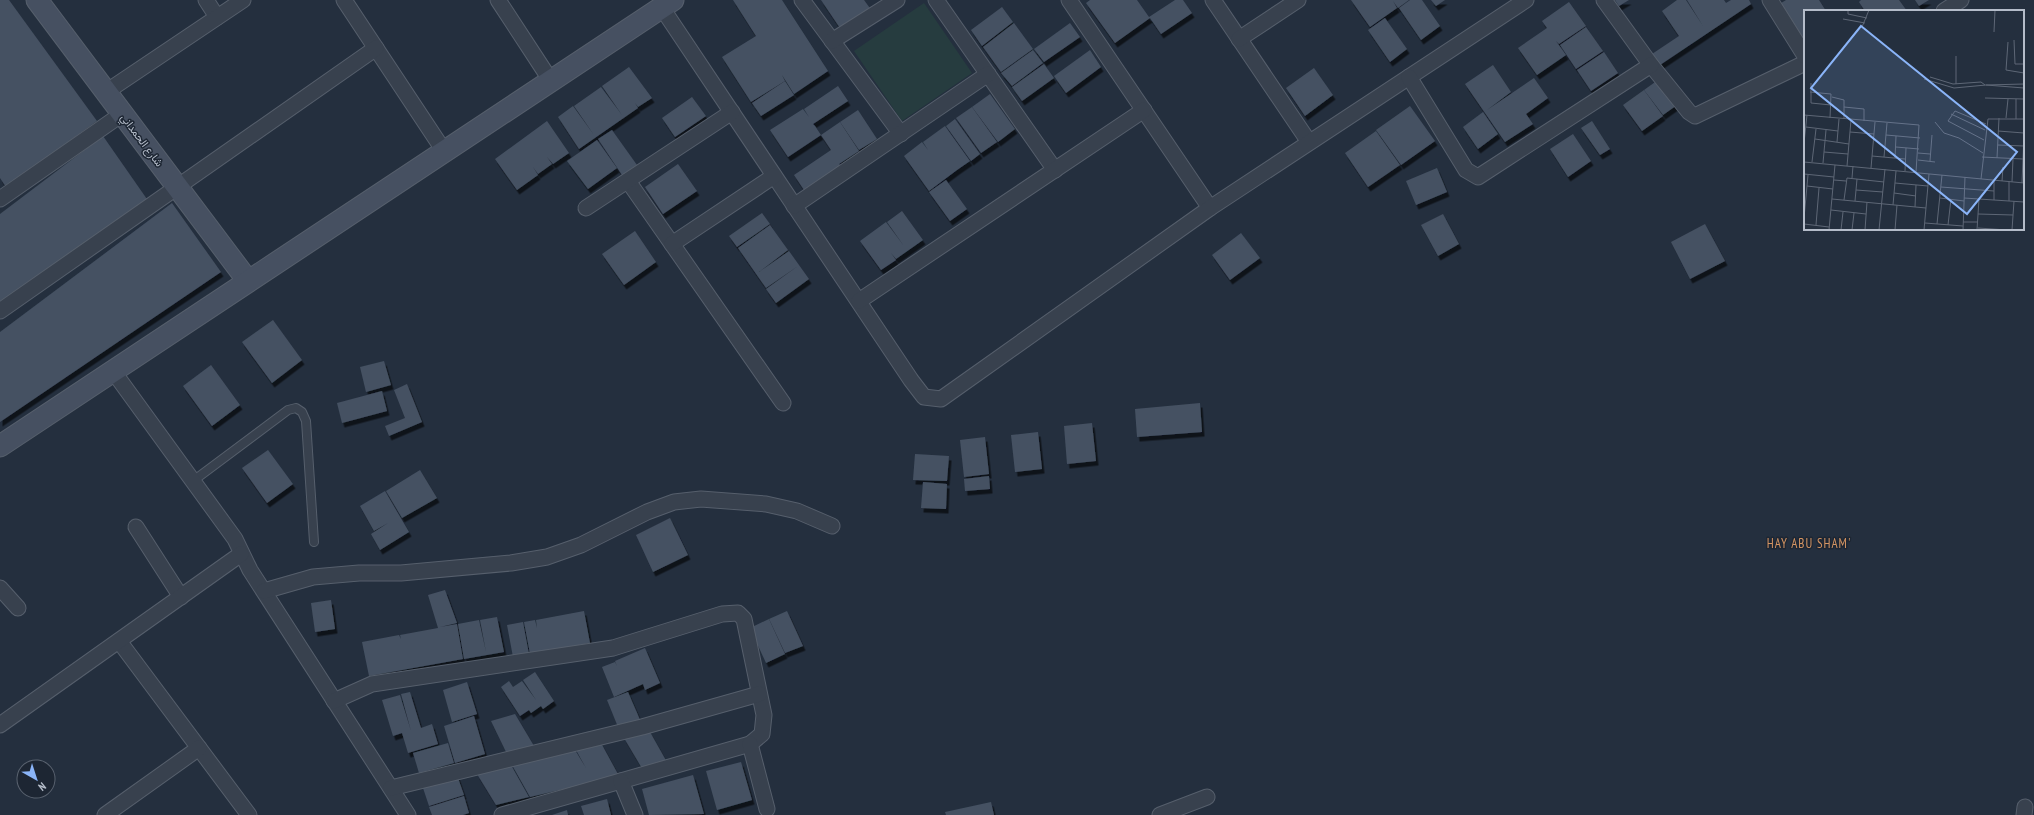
<svg xmlns="http://www.w3.org/2000/svg" width="2034" height="815" viewBox="0 0 2034 815" font-family="'PT Sans Narrow',Vazirmatn,sans-serif">
  <style>
    .green { fill: #263c3f }
    .building { fill: #455162; filter: url(#shadow) }
    .lines { fill: none; stroke-linecap: round; stroke-linejoin: round }
    .lane-casing { stroke: #565f6c; stroke-width: 10 }
    .street-casing { stroke: #565f6c; stroke-width: 17 }
    .secondary-casing { stroke: #565f6c; stroke-width: 23 }
    .lane { stroke: #38414e; stroke-width: 8 }
    .street { stroke: #38414e; stroke-width: 15 }
    .secondary { stroke: #465061; stroke-width: 21 }
    .labels { text-anchor: middle; dominant-baseline: central; stroke-width: 3; stroke-linejoin: round; paint-order: stroke }
    .street-label { font-size: 11px; fill: #b4bcc9; stroke: #1d2633 }
    .quarter-label { font-size: 13px; letter-spacing: 1px; fill: #d59563; stroke: #1d2633 }
    .inset-road { fill: none; stroke: #5e6776; stroke-width: 1 }
    .view { fill: #8ab4f8; fill-opacity: 0.15; stroke: #8ab4f8; stroke-width: 2 }
    .inset-edge { fill: none; stroke: #b4bcc9; stroke-width: 2 }
  </style>
  <defs>
    <filter id="shadow"><feDropShadow dx="2.5" dy="4.5" stdDeviation="0" flood-color="#0009"/></filter>
  </defs>
  <rect width="100%" height="100%" fill="#242f3e"/>
  <polygon class="green" points="924,3 972,73 902,121 854,51"/>
  <g class="building">
    <polygon points="0,0 9,0 97,121 6,187 0,178"/>
    <polygon points="733,0 782,0 828,71 794,94 782,75 785,81 751,102 722,57 756,36"/>
    <polygon points="821,0 864,0 872,11 842,31"/>
    <polygon points="1090,0 1137,0 1149,17 1175,0 1183,0 1192,13 1161,34 1150,18 1115,43 1086,3"/>
    <polygon points="1351,0 1409,0 1398,8 1393,1 1397,8 1370,27"/>
    <polygon points="1410,0 1422,0 1440,26 1421,40 1399,8"/>
    <polygon points="1431,0 1445,0 1436,6"/>
    <polygon points="1615,0 1629,0 1619,6"/>
    <polygon points="1677,0 1686,0 1703,26 1687,0 1724,0 1726,3 1731,0 1749,0 1751,4 1657,67 1649,56 1679,36 1662,11"/>
    <polygon points="1786,0 1819,0 1826,11 1805,11 1805,36 1801,39 1778,5"/>
    <polygon points="1861,0 1899,0 1907,11 1865,11 1859,2"/>
    <polygon points="1915,0 1929,0 1919,6"/>
    <polygon points="1569,2 1586,26 1559,44 1556,41 1566,55 1537,75 1518,48 1547,28 1542,21"/>
    <polygon points="1002,7 1013,22 982,46 971,30"/>
    <polygon points="1385,18 1407,49 1390,62 1368,30"/>
    <polygon points="1014,23 1033,49 1001,72 983,47"/>
    <polygon points="1070,23 1080,37 1044,62 1034,49"/>
    <polygon points="1586,27 1603,51 1576,69 1560,45"/>
    <polygon points="1033,50 1043,63 1012,86 1001,73"/>
    <polygon points="1090,50 1101,67 1066,93 1054,76"/>
    <polygon points="1604,52 1618,73 1591,91 1577,70"/>
    <polygon points="1044,64 1054,78 1022,101 1012,87"/>
    <polygon points="1493,65 1511,92 1487,110 1534,78 1548,98 1526,114 1533,124 1505,142 1465,84"/>
    <polygon points="629,67 652,98 638,107 635,103 638,108 579,149 558,117 573,106 594,135 574,106 601,87 622,115 602,86"/>
    <polygon points="1314,68 1333,95 1305,116 1286,88"/>
    <polygon points="1658,80 1677,105 1663,115 1644,90"/>
    <polygon points="785,81 794,95 761,116 752,103"/>
    <polygon points="838,86 848,101 813,124 815,126 792,141 815,126 821,135 788,157 770,130 803,109 809,117 804,109"/>
    <polygon points="1644,90 1663,116 1642,131 1623,105"/>
    <polygon points="990,94 1015,129 998,142 972,107"/>
    <polygon points="692,97 706,116 675,137 662,118"/>
    <polygon points="1410,106 1435,141 1401,165 1376,130"/>
    <polygon points="972,107 997,142 981,153 956,118"/>
    <polygon points="858,110 877,139 859,150 840,122"/>
    <polygon points="1483,112 1498,134 1478,149 1463,127"/>
    <polygon points="955,119 980,154 971,161 946,126"/>
    <polygon points="547,121 569,153 553,164 547,157 552,164 538,174 533,167 538,175 517,190 495,159"/>
    <polygon points="1592,121 1610,149 1600,155 1581,128"/>
    <polygon points="840,122 859,151 839,164 841,166 804,190 794,175 831,150 821,135"/>
    <polygon points="945,126 970,161 957,170 953,165 957,170 929,191 904,156 922,142 928,150 923,142"/>
    <polygon points="612,130 637,165 622,175 598,139"/>
    <polygon points="1376,131 1400,165 1368,187 1345,153"/>
    <polygon points="1573,134 1591,161 1568,177 1550,149"/>
    <polygon points="103,136 149,202 0,302 0,214"/>
    <polygon points="597,140 617,168 588,189 567,161"/>
    <polygon points="678,164 697,191 663,214 645,187"/>
    <polygon points="1437,168 1447,192 1416,205 1406,181"/>
    <polygon points="946,180 967,209 950,221 929,192"/>
    <polygon points="172,203 221,272 0,422 0,332"/>
    <polygon points="902,211 923,240 896,259 891,253 896,260 881,270 860,241 886,222 904,246 887,222"/>
    <polygon points="762,213 770,224 737,247 729,236"/>
    <polygon points="1443,214 1459,244 1438,256 1421,225"/>
    <polygon points="1705,224 1725,261 1690,279 1671,242"/>
    <polygon points="770,225 788,250 759,272 789,251 809,279 776,303 766,289 798,266 766,288 738,248"/>
    <polygon points="635,231 656,262 624,285 602,254"/>
    <polygon points="1241,233 1260,258 1230,280 1212,255"/>
    <polygon points="273,320 302,360 272,383 242,342"/>
    <polygon points="384,361 391,385 366,392 360,367"/>
    <polygon points="211,365 240,405 212,426 183,386"/>
    <polygon points="407,384 422,422 389,436 385,426 405,418 394,390"/>
    <polygon points="382,391 387,411 342,423 337,403"/>
    <polygon points="1200,403 1202,432 1137,437 1135,409"/>
    <polygon points="1092,423 1096,461 1067,464 1064,426"/>
    <polygon points="1038,432 1042,469 1015,472 1011,435"/>
    <polygon points="985,437 989,474 964,477 960,440"/>
    <polygon points="268,450 293,484 267,503 242,468"/>
    <polygon points="915,454 949,456 947,481 913,480"/>
    <polygon points="420,470 437,498 402,518 386,491"/>
    <polygon points="989,476 990,489 965,491 964,479"/>
    <polygon points="923,482 947,484 946,509 921,508"/>
    <polygon points="385,491 409,532 380,550 371,534 388,523 374,531 360,506"/>
    <polygon points="670,518 688,555 653,572 636,535"/>
    <polygon points="445,590 457,623 440,627 457,624 463,659 369,676 362,642 399,635 401,639 400,635 438,628 428,595"/>
    <polygon points="331,600 335,629 315,632 311,603"/>
    <polygon points="584,611 590,643 530,654 524,622 535,620 537,628 536,620"/>
    <polygon points="787,611 803,646 785,653 769,619"/>
    <polygon points="497,617 504,652 464,659 458,624 479,620 486,652 480,620"/>
    <polygon points="769,619 785,654 766,663 750,628"/>
    <polygon points="523,622 529,654 513,657 507,625"/>
    <polygon points="645,648 660,683 645,690 643,684 614,697 602,667 615,662 617,666 615,661"/>
    <polygon points="535,672 554,701 543,709 541,706 531,713 529,710 520,716 501,687 509,681 513,687 522,681 536,700 523,680"/>
    <polygon points="467,682 477,714 452,722 443,690"/>
    <polygon points="410,692 421,728 432,724 438,744 408,753 402,733 393,736 382,700 400,695 411,731 401,694"/>
    <polygon points="628,692 641,722 620,732 607,700"/>
    <polygon points="515,714 534,746 507,754 491,721"/>
    <polygon points="474,716 485,754 455,763 444,726"/>
    <polygon points="650,732 668,764 643,770 624,738"/>
    <polygon points="448,743 454,763 419,773 413,753"/>
    <polygon points="601,743 619,776 530,797 512,765 575,750 586,768 576,750"/>
    <polygon points="741,762 752,800 717,810 706,771"/>
    <polygon points="511,765 529,797 496,805 477,774"/>
    <polygon points="457,775 464,795 429,806 422,785"/>
    <polygon points="693,775 704,814 649,815 642,789"/>
    <polygon points="464,796 469,813 463,815 432,815 429,807"/>
    <polygon points="607,799 611,815 584,815 581,806"/>
    <polygon points="991,802 994,815 946,815 945,812"/>
    <polygon points="567,810 568,815 552,815"/>
  </g>
  <g class="lines">
    <defs>
      <polyline id="lane" points="193,481 288,410 296,408 302,412 306,421 314,542"/>
      <g id="street">
        <polyline points="206,0 217,17"/>
        <polyline points="344,0 444,151"/>
        <polyline points="498,0 551,81"/>
        <polyline points="802,0 901,134"/>
        <polyline points="936,0 1055,170"/>
        <polyline points="1069,0 1210,208"/>
        <polyline points="1213,0 1309,142"/>
        <polyline points="1604,0 1651,65 1689,112 1695,116 1805,63"/>
        <polyline points="1770,0 1805,56"/>
        <polyline points="662,8 911,380 924,397 941,399 1210,208 1526,0"/>
        <polyline points="1944,11 1961,0"/>
        <polyline points="1239,39 1298,0"/>
        <polyline points="832,41 897,0"/>
        <polyline points="1409,77 1466,170 1478,177 1651,65"/>
        <polyline points="106,92 243,0"/>
        <polyline points="628,181 783,403"/>
        <polyline points="0,199 122,114"/>
        <polyline points="794,206 988,74"/>
        <polyline points="586,208 732,112"/>
        <polyline points="672,244 774,176"/>
        <polyline points="859,301 1144,110"/>
        <polyline points="0,311 376,48"/>
        <polyline points="113,371 235,539 250,570 408,815"/>
        <polyline points="136,527 181,597"/>
        <polyline points="0,588 18,608"/>
        <polyline points="264,591 313,577 359,573 401,573 511,563 547,557 581,545 647,512 674,502 701,499 766,504 797,511 832,526"/>
        <polyline points="119,641 249,815"/>
        <polyline points="334,701 372,684 613,648 722,614 738,613 744,619 764,715 762,734 750,744 502,815"/>
        <polyline points="0,725 241,554"/>
        <polyline points="750,744 767,809"/>
        <polyline points="621,781 635,815"/>
        <polyline points="391,788 642,727 759,694"/>
        <polyline points="105,815 199,748"/>
        <polyline points="1160,815 1207,797"/>
        <polyline points="2024,815 2025,807"/>
      </g>
      <g id="secondary">
        <polyline points="37,0 248,281"/>
        <polyline points="0,446 673,0"/>
      </g>
    </defs>
    <use href="#lane" class="lane-casing"/>
    <use href="#street" class="street-casing"/>
    <use href="#secondary" class="secondary-casing"/>
    <use href="#lane" class="lane"/>
    <use href="#street" class="street"/>
    <use href="#secondary" class="secondary"/>
  </g>
  <g class="labels">
    <g class="street-label">
      <text transform="translate(142 140) rotate(53)">شارع الحمداني</text>
    </g>
    <g class="quarter-label">
      <text x="1809" y="543">HAY ABU SHAM'</text>
    </g>
  </g>
  <g transform="translate(1804 10)">
    <rect width="220" height="220" fill="#242f3e"/>
    <path class="inset-road" d="M44 0V4L63 8M39 9 61 13M58 17 65 0M190 22 191 0M210 30 211 54H220M204 32 202 60 220 63M152 46V74M126 67 149 74 177 72 181 75M120 69 150 78 182 75 220 78M7 73V93L27 95M182 75 220 74M6 82 27 84 26 108M28 87 40 90V109M181 88 220 89M40 97 60 99V111M147 104 181 120M0 105 115 115 112 162M202 108 204 89M212 109V89M131 112 140 123 155 128 179 143M2 117 34 121M194 121 220 123M46 122 70 124M82 125 116 128M11 129 45 134M180 130 144 111 151 101 182 114M33 132 35 109M0 133 3 105M194 135 220 136M92 137 115 139M20 142 44 144M114 143 126 144M68 146 101 149M80 147 83 113M178 147 219 149M91 148 92 126M193 148 195 108M114 150 131 152M126 151 128 125M0 152 220 173M8 152 12 119M19 153 22 120M43 156 47 110M67 158 71 112M101 161 102 138M0 164 30 167M48 168 49 156M177 169 184 109H220M30 170 42 171M190 170V190M198 171 199 157M208 172 209 149M91 173 124 176M218 173 220 125M3 176 29 179M137 177 190 181M52 180 79 182M90 183 112 186M136 188 160 191M160 188 220 192M28 189 122 198M40 190 43 168 80 172M51 191 53 169M205 191V171M89 195 92 161M111 197 112 175M27 200 62 204M174 204 209 205M0 208 4 165M159 212H174M121 213 159 216M0 214 25 217M133 214 138 165M12 215 15 178M144 215 147 189M174 218 203 220M25 220 31 155M37 220 39 202M48 220 50 203M61 220 63 192M75 220 81 159M91 220 93 195M120 220 125 164M159 220 161 167M173 220 175 189M208 220 210 191"/>
    <path class="view" d="M57 16 213 142 163 204 7 78Z"/>
    <rect width="220" height="220" class="inset-edge"/>
  </g>
  <g transform="translate(36 779) rotate(141)"><circle r="19" fill="#1d2633" stroke="#59626f"/>
  <path d="M0-3L7 15L0 10L-7 15Z" fill="#8ab4f8"/>
  <text y="-6" font-size="11" font-weight="bold" text-anchor="middle" fill="#b4bcc9">N</text>
  </g>
</svg>
